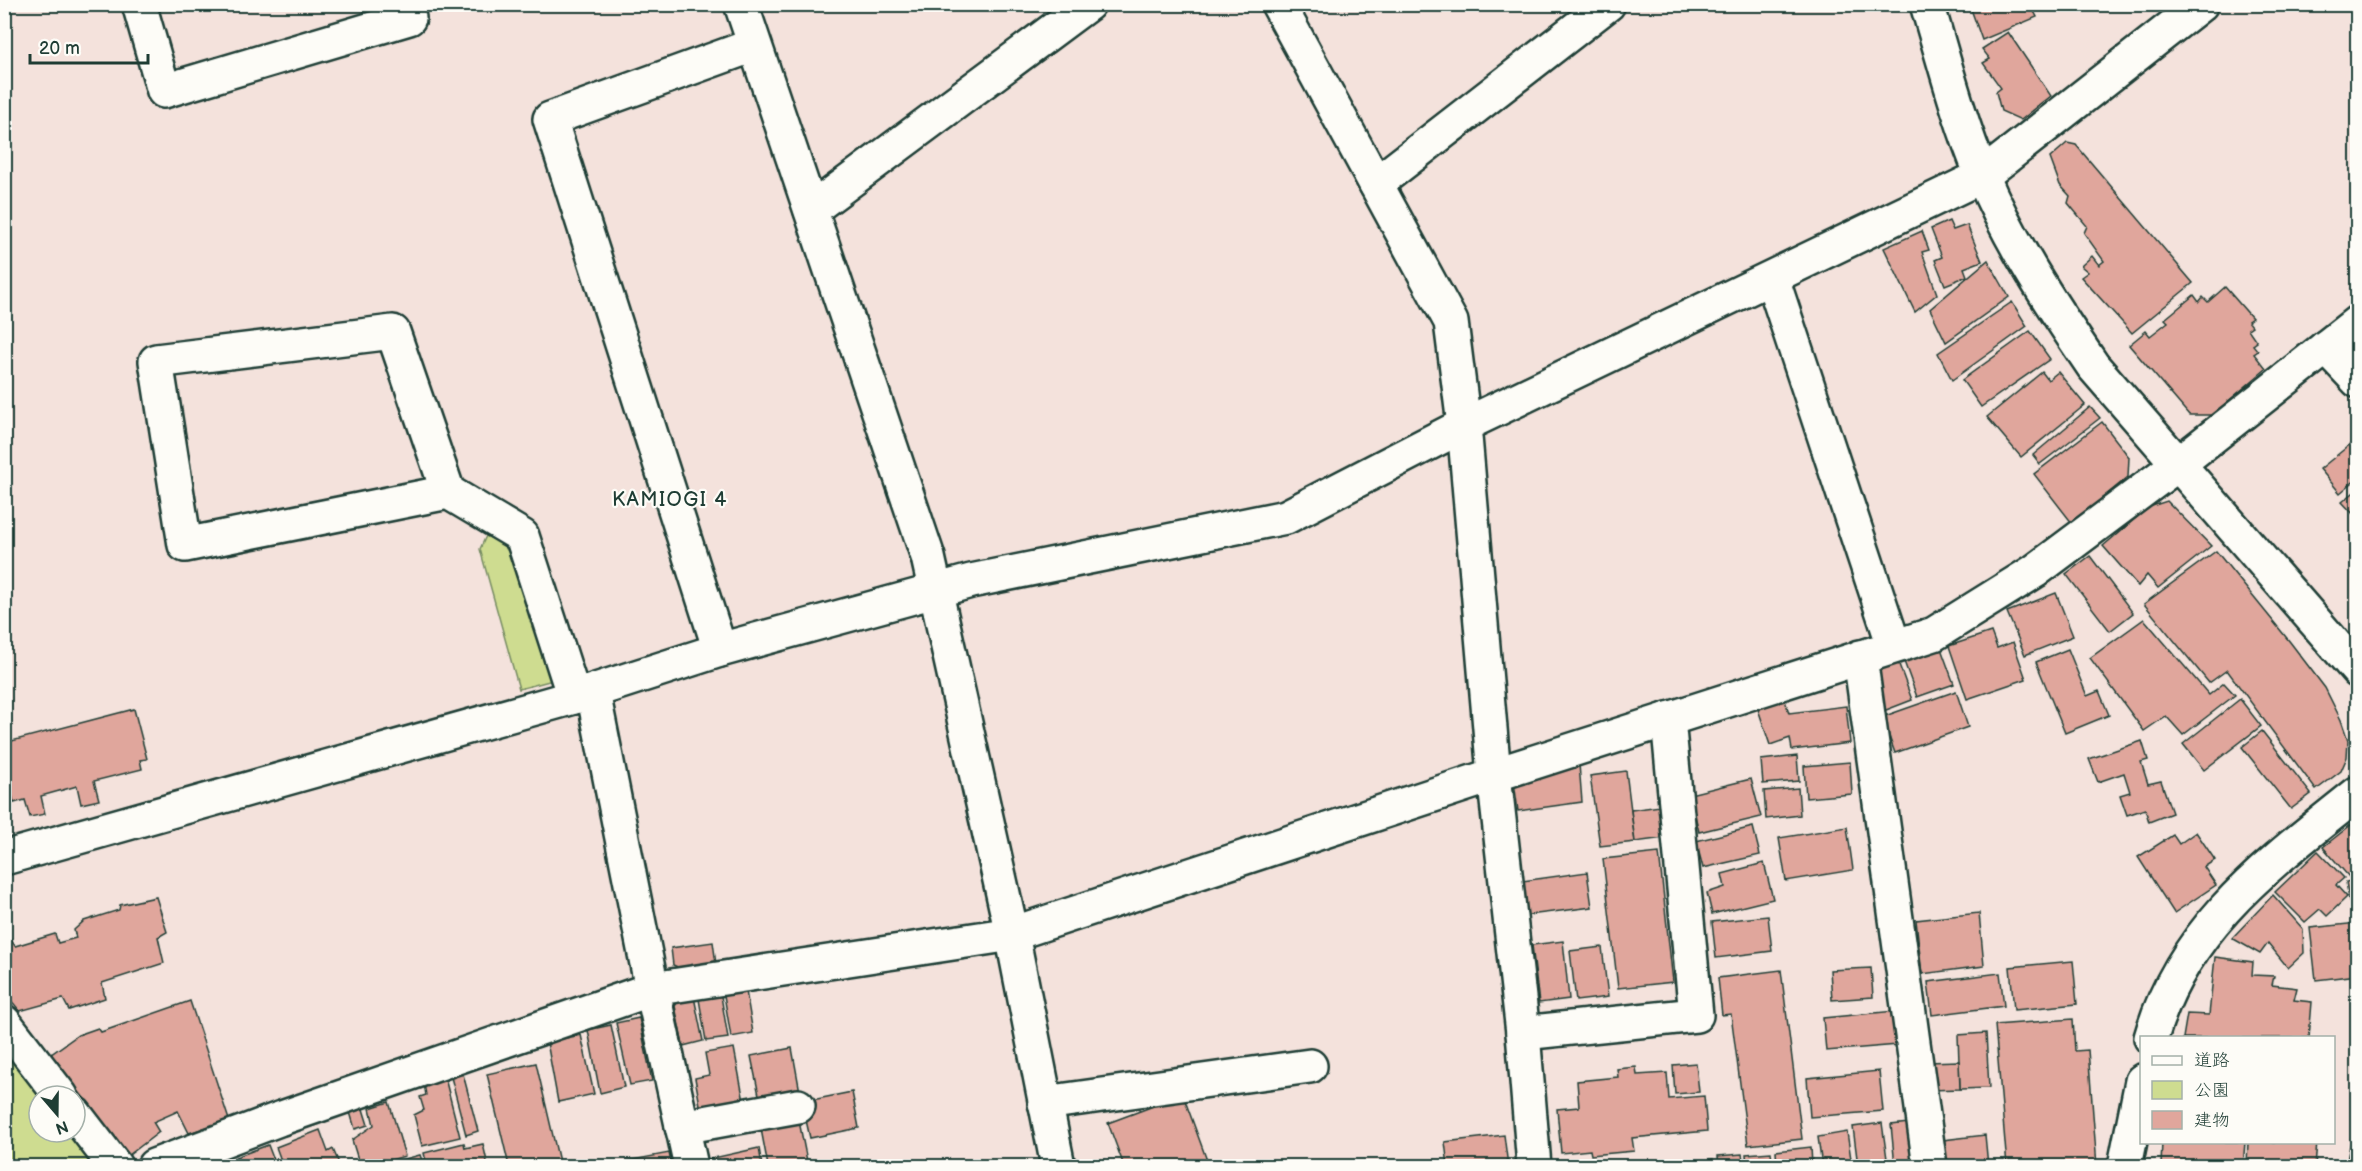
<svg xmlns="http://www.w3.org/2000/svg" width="2362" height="1171" viewBox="0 0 2362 1171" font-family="'Balsamiq Sans','Klee One',sans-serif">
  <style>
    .green { fill: #cedc90; stroke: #768c62; stroke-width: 1.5 }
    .building { fill: #e0a69c; stroke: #1f3d34; stroke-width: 1.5 }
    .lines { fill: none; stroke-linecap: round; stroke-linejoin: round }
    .minor-casing { stroke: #1f3d34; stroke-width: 38 }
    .minor { stroke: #fdfcf7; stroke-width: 33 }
    .labels { text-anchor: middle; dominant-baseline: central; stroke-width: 4.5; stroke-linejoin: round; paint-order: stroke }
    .neighbourhood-label { font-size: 20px; letter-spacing: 1.5px; fill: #1f3d34; stroke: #fdfcf7 }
  </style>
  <rect width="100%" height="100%" fill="#f4e2dc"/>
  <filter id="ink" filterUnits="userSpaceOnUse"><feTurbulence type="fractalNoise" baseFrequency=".0167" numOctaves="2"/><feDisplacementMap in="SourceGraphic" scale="12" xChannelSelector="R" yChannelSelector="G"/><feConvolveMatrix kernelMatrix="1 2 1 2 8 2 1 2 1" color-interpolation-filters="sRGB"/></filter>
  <g filter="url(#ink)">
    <g class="green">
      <polygon points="486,536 501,542 514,559 553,680 519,689 480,549"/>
      <polygon points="4,1049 40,1096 39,1132 67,1132 93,1166 5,1166"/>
    </g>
    <g class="building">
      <polygon points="1980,4 2030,4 2037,17 1982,40 1971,9"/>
      <polygon points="2008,32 2051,96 2021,120 2001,111 1996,92 2001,88 1983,63 1990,59 1982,49"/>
      <polygon points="2067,143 2076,145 2193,283 2132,333 2081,277 2088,272 2081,266 2092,256 2099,265 2104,261 2084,233 2087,226 2068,203 2070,196 2060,185 2050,158"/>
      <polygon points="1949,221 1953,230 1967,225 1982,261 1964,268 1967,276 1945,285 1935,260 1942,257 1931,229"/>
      <polygon points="1922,231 1929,250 1922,252 1937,294 1915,312 1884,248"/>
      <polygon points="1988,260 2009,297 1946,342 1930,309"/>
      <polygon points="2225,287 2252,318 2248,321 2252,326 2248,329 2257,342 2253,345 2258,351 2254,354 2266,369 2212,415 2189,415 2129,345 2146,331 2150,336 2168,322 2165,319 2194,295 2199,302 2203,297 2208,302"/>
      <polygon points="2012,302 2027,326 1952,380 1938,353"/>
      <polygon points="2030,331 2050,359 1981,407 1962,380"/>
      <polygon points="2042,372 2048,380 2058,372 2085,405 2021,457 1987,417"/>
      <polygon points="2090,407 2100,418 2040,464 2033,455"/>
      <polygon points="2102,422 2129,457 2128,477 2072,523 2034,474"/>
      <polygon points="2358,438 2358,478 2340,493 2320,469"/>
      <polygon points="2358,489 2358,519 2342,502"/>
      <polygon points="2167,501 2211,546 2158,588 2147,575 2138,586 2103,546 2149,507"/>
      <polygon points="2216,551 2290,642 2325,688 2341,720 2348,740 2347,757 2341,771 2316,790 2227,670 2209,683 2144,604"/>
      <polygon points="2090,556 2133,613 2110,631 2066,574"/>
      <polygon points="2056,593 2073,636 2025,655 2007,612"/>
      <polygon points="2144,619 2209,695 2224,683 2235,695 2183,735 2166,716 2144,731 2090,658"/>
      <polygon points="1991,632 1997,648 2013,642 2026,679 1967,699 1949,646"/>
      <polygon points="1939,643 1954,684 1917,697 1902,656"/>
      <polygon points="2068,649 2087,696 2099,691 2109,715 2065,733 2036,662"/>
      <polygon points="1897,659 1912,700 1881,712 1871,668"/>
      <polygon points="1956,691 1968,727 1895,753 1882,717"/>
      <polygon points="2240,699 2261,726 2204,770 2183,744"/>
      <polygon points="1785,700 1789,713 1846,706 1850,743 1792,750 1790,738 1770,745 1758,709"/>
      <polygon points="134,709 147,759 140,760 142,769 94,781 99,800 81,804 77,786 41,796 45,814 30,817 25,800 14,803 12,795 5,797 4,743"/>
      <polygon points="2262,731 2311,794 2291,809 2242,747"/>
      <polygon points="2142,741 2148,760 2141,762 2148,784 2161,781 2172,813 2149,822 2145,809 2127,815 2120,795 2130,792 2124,773 2098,782 2089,759"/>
      <polygon points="1797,756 1799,781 1763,784 1761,760"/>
      <polygon points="1850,762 1852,794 1806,798 1804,766"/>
      <polygon points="1579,764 1582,802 1518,811 1514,782"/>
      <polygon points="1626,771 1635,842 1600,846 1590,776"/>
      <polygon points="1751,779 1761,817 1699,832 1690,794"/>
      <polygon points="1798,788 1800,815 1766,819 1764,791"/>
      <polygon points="1660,806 1664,838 1635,842 1631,810"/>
      <polygon points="2356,821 2358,874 2349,877 2323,847"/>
      <polygon points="1753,827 1760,855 1703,868 1696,841"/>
      <polygon points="1847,827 1853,870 1786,881 1779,838"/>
      <polygon points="2196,832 2215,860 2204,867 2216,885 2174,913 2138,857 2173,835 2179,844"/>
      <polygon points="2318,851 2344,878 2336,885 2347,897 2327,916 2320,909 2305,922 2275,892"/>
      <polygon points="1659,853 1673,982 1618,988 1603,859"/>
      <polygon points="1764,863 1773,899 1712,914 1707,893 1725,887 1722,874"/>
      <polygon points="1587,872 1592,907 1521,916 1516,882"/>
      <polygon points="2358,879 2358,916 2352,917 2346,882"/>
      <polygon points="2273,895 2303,929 2304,953 2288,968 2268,943 2260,954 2232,938"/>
      <polygon points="156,897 167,932 158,937 164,963 102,983 105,998 69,1010 63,999 20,1011 4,992 4,938 9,937 15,946 55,934 58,943 76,938 74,930 84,921 119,910 120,905"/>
      <polygon points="1979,913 1984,966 1922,974 1916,920"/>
      <polygon points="1768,916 1772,951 1716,958 1712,922"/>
      <polygon points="2358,923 2358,975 2316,980 2310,928"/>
      <polygon points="1563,941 1569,999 1539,1003 1532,945"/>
      <polygon points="713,942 716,964 682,969 673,965 671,948"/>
      <polygon points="1602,947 1608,997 1576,1001 1570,951"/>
      <polygon points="2215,957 2253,962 2252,975 2274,976 2272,985 2297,988 2294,1000 2312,1002 2309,1038 2183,1038 2187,1014 2209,1015"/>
      <polygon points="2073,961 2077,1004 2014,1010 2010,967"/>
      <polygon points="1871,968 1873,997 1832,1000 1830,970"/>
      <polygon points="1781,970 1802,1139 1748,1145 1731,1014 1722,1015 1718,978"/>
      <polygon points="2000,973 2004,1006 1932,1015 1928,982"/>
      <polygon points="746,991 753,1033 731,1037 724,995"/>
      <polygon points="721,996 728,1038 706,1041 699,999"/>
      <polygon points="694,997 703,1041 683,1046 675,1006 679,1000"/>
      <polygon points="190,1001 229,1120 189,1133 178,1111 153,1122 159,1132 129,1155 50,1055 78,1035 98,1028 101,1032"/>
      <polygon points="2358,1001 2358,1096 2352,1002"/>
      <polygon points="1895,1011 1898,1045 1826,1051 1823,1018"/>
      <polygon points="639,1018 652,1081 630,1085 616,1023"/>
      <polygon points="2073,1019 2075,1051 2088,1050 2097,1166 2007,1166 1995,1025"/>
      <polygon points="611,1025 624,1087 600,1093 588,1030"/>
      <polygon points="1986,1033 1989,1088 1960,1089 1958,1035"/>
      <polygon points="581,1035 594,1094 558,1102 547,1042"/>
      <polygon points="734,1048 745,1107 702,1116 695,1078 709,1075 705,1053"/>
      <polygon points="792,1048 800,1092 760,1100 751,1056"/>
      <polygon points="1959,1061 1960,1089 1930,1090 1928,1062"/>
      <polygon points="536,1063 560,1166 509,1166 487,1074"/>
      <polygon points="1696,1063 1699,1092 1675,1094 1673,1065"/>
      <polygon points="1636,1067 1637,1075 1667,1073 1669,1099 1704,1096 1707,1131 1632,1138 1634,1151 1591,1155 1590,1150 1561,1153 1557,1109 1579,1107 1577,1081 1618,1077 1617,1069"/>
      <polygon points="1879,1071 1883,1111 1810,1117 1807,1078"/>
      <polygon points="463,1074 478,1131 466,1135 451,1077"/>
      <polygon points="445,1078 460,1137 422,1146 414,1115 424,1110 420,1097 426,1095 424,1084"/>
      <polygon points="852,1092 859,1128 810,1138 802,1102"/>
      <polygon points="1183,1095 1209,1166 1124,1166 1108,1123"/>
      <polygon points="389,1102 405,1156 370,1166 360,1166 352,1140 374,1125 370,1108"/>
      <polygon points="2358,1103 2358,1166 2346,1166"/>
      <polygon points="363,1109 368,1125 355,1129 350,1112"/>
      <polygon points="799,1121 808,1166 768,1166 761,1129"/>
      <polygon points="1918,1122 1923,1166 1895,1166 1891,1125"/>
      <polygon points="1882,1123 1888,1166 1858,1166 1853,1127"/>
      <polygon points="320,1130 328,1152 333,1149 340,1166 283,1166 276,1147"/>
      <polygon points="1847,1132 1852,1166 1822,1166 1818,1137"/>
      <polygon points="1504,1135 1508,1166 1448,1166 1445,1142"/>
      <polygon points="1985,1135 1988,1166 1946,1166 1943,1140"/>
      <polygon points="2162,1142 2245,1142 2243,1166 2161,1166"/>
      <polygon points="2248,1142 2317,1142 2315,1166 2247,1166"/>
      <polygon points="464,1143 465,1148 483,1144 488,1166 427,1166 424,1153"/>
      <polygon points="268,1145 276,1166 240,1166 236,1157"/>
      <polygon points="1811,1147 1812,1166 1777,1166 1776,1151"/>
      <polygon points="759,1148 762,1166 710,1166 709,1159"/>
      <polygon points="1771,1152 1773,1166 1747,1166 1746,1154"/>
      <polygon points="669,1153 672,1166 628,1166 627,1161"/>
      <polygon points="1742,1154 1744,1166 1719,1166 1718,1156"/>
      <polygon points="420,1155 424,1166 388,1166 387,1164"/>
      <polygon points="235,1158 238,1166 211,1166"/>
      <polygon points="1713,1159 1714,1166 1686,1166 1686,1162"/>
      <polygon points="1682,1162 1682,1166 1644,1166"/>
    </g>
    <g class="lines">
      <defs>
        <g id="minor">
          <polyline points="139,4 164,91 409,18 405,4"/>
          <polyline points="741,4 928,557 1012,934 1058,1166"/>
          <polyline points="1278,4 1451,322 1464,425 1494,775 1523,1033 1534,1166"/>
          <path d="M1927 4C1944 61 1959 120 1982 175 2010 242 2052 306 2093 366L2358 671"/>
          <polyline points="1376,184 1608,4"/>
          <polyline points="811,210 1088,4"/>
          <polyline points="1772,278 1894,646"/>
          <polyline points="2326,347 2358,381"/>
          <polyline points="448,492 185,545 156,361 393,332 448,492 522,536 574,697"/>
          <polyline points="720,650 550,119 754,45"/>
          <polyline points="1860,657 1930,1166"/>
          <polyline points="593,692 652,989 691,1166"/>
          <polyline points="4,858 574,697 720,650 971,581 1286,517 1464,425 1982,176 2201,4"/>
          <polyline points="4,1022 61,1096"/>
          <polyline points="1523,1033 1696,1015 1668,719"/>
          <path d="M2151 1038C2183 925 2271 863 2358 793"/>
          <polyline points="1045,1103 1310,1066"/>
          <polyline points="75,1114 115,1166"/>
          <polyline points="682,1127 798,1106"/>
          <polyline points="154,1166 279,1119 652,989 1012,934 1494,775 1934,634 2035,571 2178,464 2358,322"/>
          <polyline points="2125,1166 2142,1081"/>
        </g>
      </defs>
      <use href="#minor" class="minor-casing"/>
      <use href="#minor" class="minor"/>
    </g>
  </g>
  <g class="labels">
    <g class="neighbourhood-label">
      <text x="670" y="500">KAMIOGI 4</text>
    </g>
  </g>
  <rect width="2362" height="1171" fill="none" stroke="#fdfcf7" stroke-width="24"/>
  <rect x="12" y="12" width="2338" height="1147" fill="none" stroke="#1f3d34" stroke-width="2" filter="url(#ink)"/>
  <rect x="2140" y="1036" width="195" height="108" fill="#fdfcf7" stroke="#a4b0a9" stroke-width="1.5"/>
  <rect x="2152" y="1056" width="30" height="9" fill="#fdfcf7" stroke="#a4b0a9" stroke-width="1.5"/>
  <text x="2194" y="1066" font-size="18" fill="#1f3d34">道路</text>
  <rect x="2152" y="1081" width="30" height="18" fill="#cedc90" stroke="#a4b0a9" stroke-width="1.5"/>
  <text x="2194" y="1096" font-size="18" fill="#1f3d34">公園</text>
  <rect x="2152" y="1111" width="30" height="18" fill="#e0a69c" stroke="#a4b0a9" stroke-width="1.5"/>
  <text x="2194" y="1126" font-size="18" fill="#1f3d34">建物</text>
  <g transform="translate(57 1114) rotate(160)"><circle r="28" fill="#fdfcf7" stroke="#a4b0a9" stroke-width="1.5"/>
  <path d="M0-4.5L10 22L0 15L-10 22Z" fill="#1f3d34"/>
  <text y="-9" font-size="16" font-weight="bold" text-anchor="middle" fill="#1f3d34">N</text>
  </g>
  <path d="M30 54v9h118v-9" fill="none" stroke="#1f3d34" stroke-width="3"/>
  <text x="39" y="54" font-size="18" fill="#1f3d34" stroke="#fdfcf7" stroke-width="4.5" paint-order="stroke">20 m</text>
</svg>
